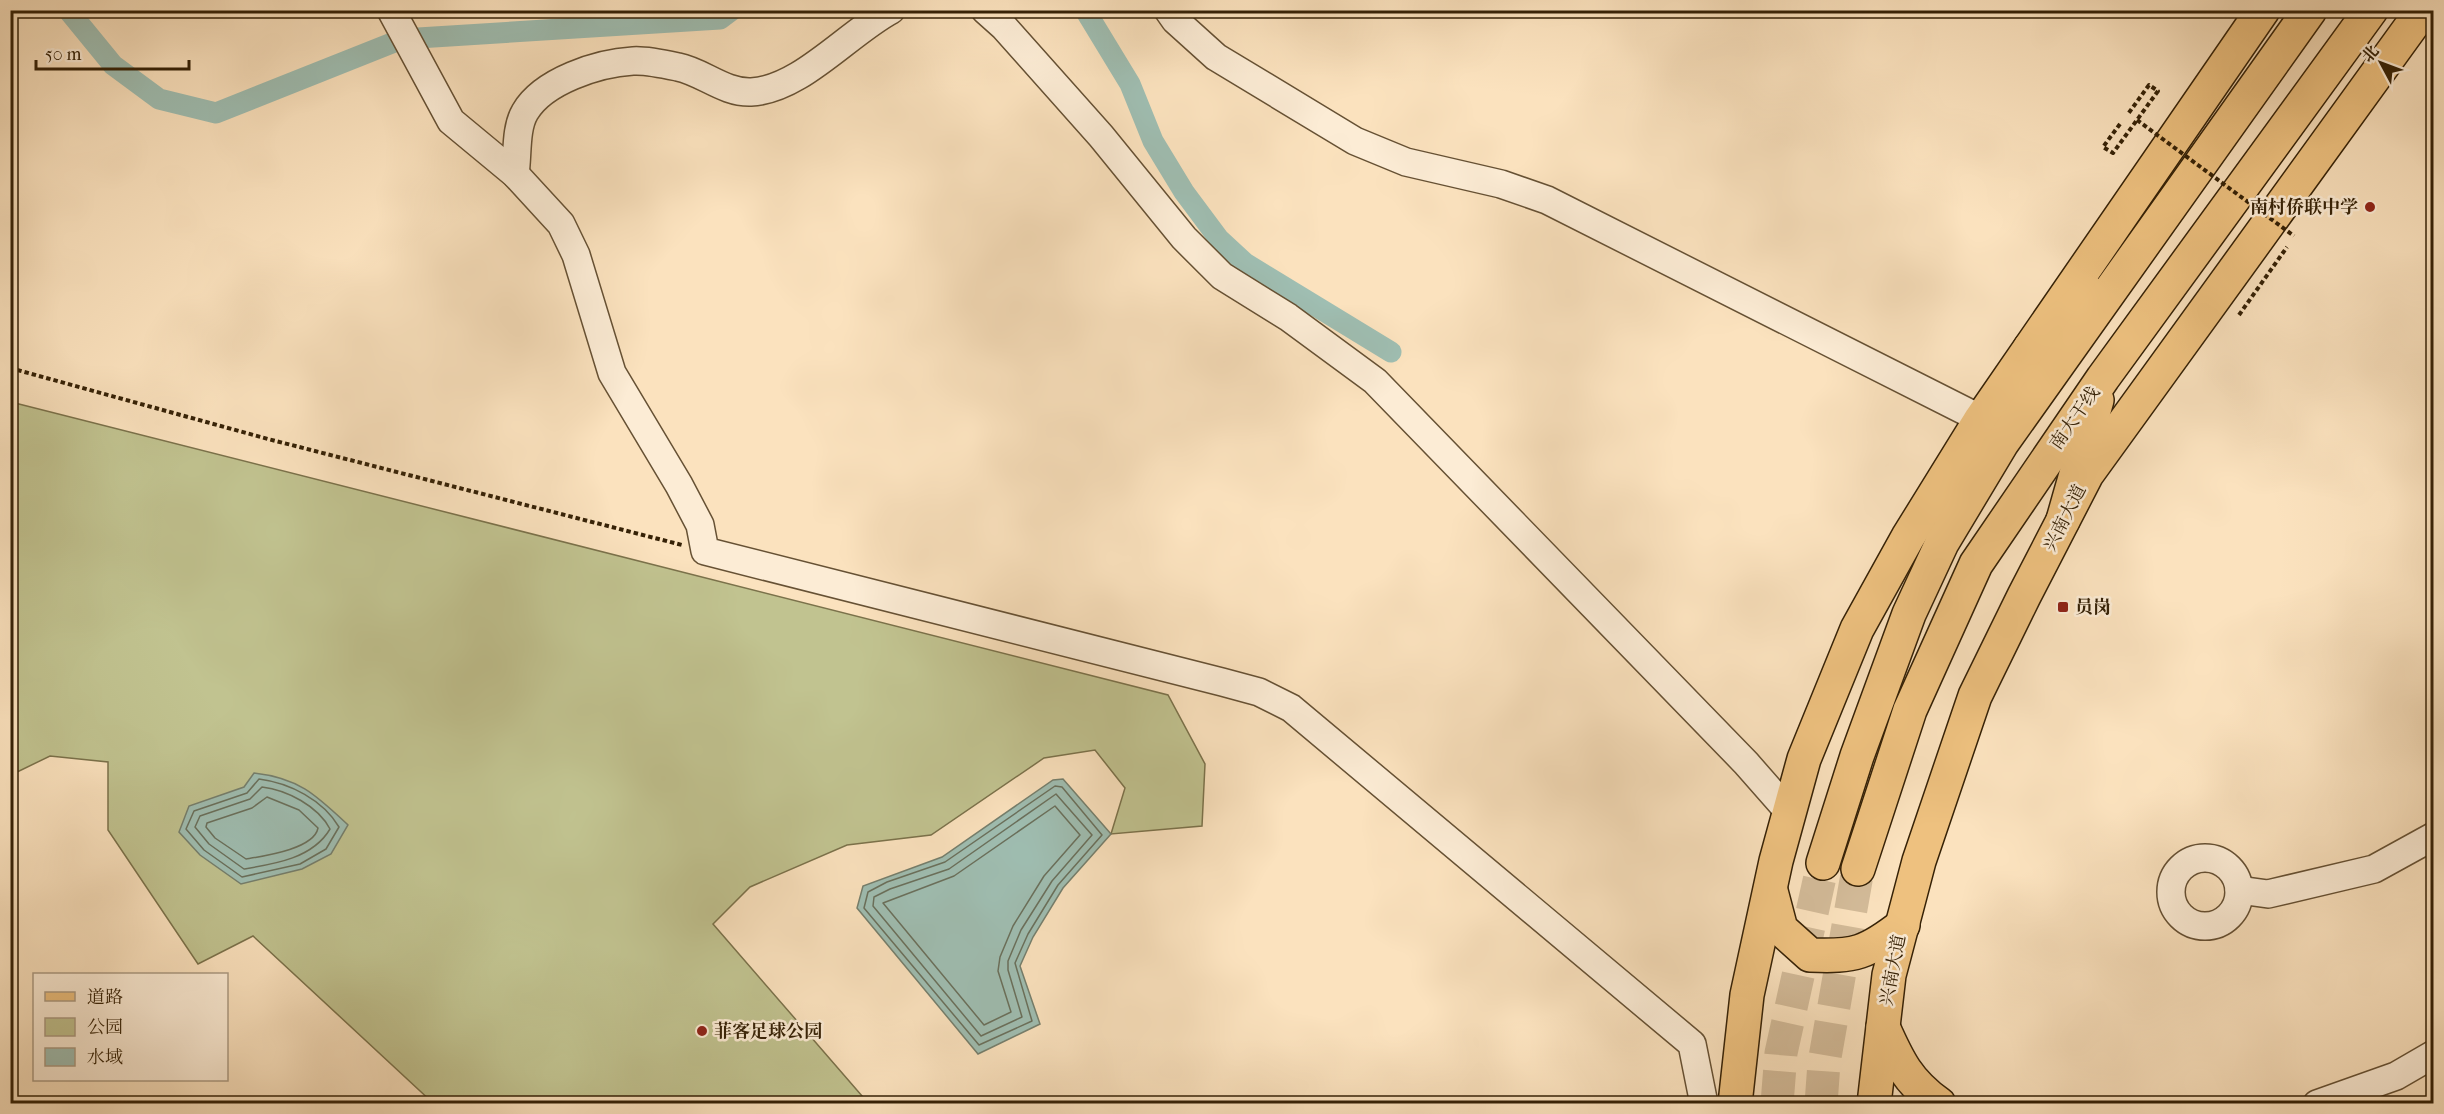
<svg xmlns="http://www.w3.org/2000/svg" width="2444" height="1114" viewBox="0 0 2444 1114" font-family="'IM FELL French Canon','Noto Serif SC',serif">
  <style>
    .green { fill: #c1c390; stroke: #7b724b; stroke-width: 1.5 }
    .water { fill: #9fbeb2; stroke: #757f6d; stroke-width: 1.5 }
    .lines { fill: none; stroke-linecap: round; stroke-linejoin: round }
    .shore { stroke: #6a705c; stroke-width: 1.5 }
    .canal { stroke: #9fbeb2; stroke-width: 21 }
    .highway-tunnel { stroke: #d3bb99; stroke-width: 33; stroke-dasharray: 33 16; stroke-linecap: butt }
    .minor-casing { stroke: #665134; stroke-width: 30 }
    .major-casing { stroke: #352106; stroke-width: 36 }
    .highway-casing { stroke: #352106; stroke-width: 36 }
    .path { stroke: #352106; stroke-width: 4; stroke-dasharray: 4.5 3; stroke-linecap: butt }
    .minor { stroke: #fcecd5; stroke-width: 27 }
    .major { stroke: #eec17f; stroke-width: 33 }
    .highway { stroke: #eec17f; stroke-width: 33 }
    .path-bridge { stroke: #352106; stroke-width: 4; stroke-dasharray: 4.5 3; stroke-linecap: butt }
    .poi-dot { fill: #8f2418; stroke: #fcecd5; stroke-width: 2 }
    .labels { text-anchor: middle; dominant-baseline: central; stroke-width: 5; stroke-linejoin: round; paint-order: stroke }
    .poi-label { font-size: 18px; font-weight: bold; fill: #352106; stroke: #fcecd5; text-anchor: start }
    .street-label { font-size: 18px; fill: #352106; stroke: #fcecd5 }
  </style>
  <rect width="100%" height="100%" fill="#fbe2be"/>
  <filter id="stains"><feTurbulence type="fractalNoise" baseFrequency=".00333" numOctaves="4"/><feColorMatrix values="0 0 0 0 .2 0 0 0 0 .09 0 0 0 0 .02 0 0 0 .5 -.17"/></filter>
  <radialGradient id="worn" r=".72"><stop offset=".6" stop-color="#630" stop-opacity="0"/><stop offset="1" stop-color="#630" stop-opacity=".3"/></radialGradient>
  <polygon class="green" points="11,402 1168,695 1205,764 1202,826 1111,834 1125,788 1095,750 1044,758 931,835 847,845 750,887 713,924 869,1104 433,1103 253,936 198,964 108,830 108,762 50,756 11,775"/>
  <g class="water">
    <path d="M254 773C299 778 316 795 348 825L331 854 302 869 241 884 200 855 179 832 189 806 244 787Z"/>
    <polygon points="1063,779 1111,834 1063,888 1033,937 1020,966 1040,1024 978,1054 857,908 863,886 942,857 1053,780"/>
  </g>
  <g class="lines">
    <g class="shore">
      <path d="M259 779C290 783 323 800 339 827L326 849 300 864 242 877 204 850 186 829 194 811 247 793Z"/>
      <polygon points="1055,786 1062,787 1102,835 1058,885 1028,934 1015,963 1032,1021 979,1045 864,908 868,892 887,882 945,862"/>
      <path d="M262 787C287 790 318 806 330 829 313 858 275 864 244 869L209 844 195 827 200 816 250 799Z"/>
      <polygon points="1056,794 1092,835 1052,881 1021,930 1008,961 1008,970 1022,1017 981,1036 873,906 874,897 890,889 949,869"/>
      <path d="M267 797 299 810 318 828C314 849 264 856 246 859L215 838 206 827 207 823 252 808Z"/>
      <polygon points="1055,806 1080,835 1044,876 1013,926 1000,957 998,971 1011,1012 984,1025 883,903 954,876"/>
    </g>
    <g class="canal">
      <polyline points="68,10 113,65 159,99 216,113 402,39 720,19 732,10"/>
      <polyline points="1085,10 1130,84 1153,141 1184,192 1219,239 1245,263 1391,352"/>
    </g>
    <g class="highway-tunnel">
      <polyline points="1777,1104 1781,1053 1823,863"/>
      <polyline points="1821,1104 1824,1063 1858,869"/>
    </g>
    <defs>
      <g id="minor">
        <polyline points="391,10 451,121 515,174 561,224 576,255 612,373 679,485 700,525 705,551 1222,682 1259,692 1291,708 1692,1044 1704,1104"/>
        <polyline points="985,10 1004,27 1101,136 1184,238 1222,276 1288,317 1375,381 1746,763 1790,813"/>
        <polyline points="1168,10 1175,20 1216,57 1355,141 1406,162 1501,184 1547,200 1981,419"/>
        <path d="M515 174C518 155 515 129 525 112 543 81 598 63 633 61 646 60 664 64 678 67 703 72 724 93 751 92 800 90 848 33 891 10"/>
        <circle cx="2205" cy="892" r="34"/>
        <polyline points="2239,890 2268,894 2374,869 2434,836"/>
        <polyline points="2317,1104 2396,1076 2434,1054"/>
      </g>
      <g id="major">
        <path d="M1771 891 1781 929 1810 955C1855 957 1867 953 1903 925"/>
        <path d="M1883 1027C1898 1061 1908 1082 1939 1104"/>
        <polyline points="1735,1104 1747,995 1776,861 1804,759 1857,629 1908,537 1981,419 2263,10"/>
        <polyline points="1874,1104 1889,975 1919,861 1975,696 2024,596 2087,474 2423,10"/>
      </g>
      <g id="highway">
        <polyline points="2030,348 2090,293"/>
        <polyline points="2063,520 2097,400"/>
        <polyline points="1823,863 1857,756 1909,614 1942,543 2002,443 2310,10"/>
        <polyline points="1858,869 1910,710 1976,564 2103,378 2371,10"/>
      </g>
    </defs>
    <use href="#minor" class="minor-casing"/>
    <use href="#major" class="major-casing"/>
    <use href="#highway" class="highway-casing"/>
    <g class="path">
      <polyline points="2120,124 2103,147 2113,153 2158,91 2149,85 2128,114"/>
      <polyline points="2239,315 2287,247"/>
      <polyline points="10,368 268,439 682,545"/>
    </g>
    <use href="#minor" class="minor"/>
    <use href="#major" class="major"/>
    <use href="#highway" class="highway"/>
    <polyline class="path-bridge" points="2137,120 2294,236"/>
  </g>
  <g class="poi-dot">
    <circle cx="2370" cy="207" r="6"/>
    <rect x="2057" y="601" width="12" height="12" rx="3"/>
    <circle cx="702" cy="1031" r="6"/>
  </g>
  <g class="labels">
    <g class="poi-label">
      <text x="2358" y="207" text-anchor="end">南村侨联中学</text>
      <text x="2075" y="607">员岗</text>
      <text x="714" y="1031">菲客足球公园</text>
    </g>
    <g class="street-label">
      <text transform="translate(2075 418) rotate(-55)">南大干线</text>
      <text transform="translate(2065 518) rotate(-63)">兴南大道</text>
      <text transform="translate(1893 970) rotate(-79)">兴南大道</text>
    </g>
  </g>
  <rect width="2444" height="1114" fill="none" stroke="#fbe2be" stroke-width="36"/>
  <rect x="12" y="12" width="2420" height="1090" fill="none" stroke="#352106" stroke-width="3"/>
  <rect x="18" y="18" width="2408" height="1078" fill="none" stroke="#352106" stroke-width="1.5"/>
  <rect x="33" y="973" width="195" height="108" fill="#fcecd5" stroke="#ac9b82" stroke-width="1.5"/>
  <rect x="45" y="992" width="30" height="9" fill="#eec17f" stroke="#ac9b82" stroke-width="1.5"/>
  <text x="87" y="1003" font-size="18" fill="#352106">道路</text>
  <rect x="45" y="1018" width="30" height="18" fill="#c1c390" stroke="#ac9b82" stroke-width="1.5"/>
  <text x="87" y="1033" font-size="18" fill="#352106">公园</text>
  <rect x="45" y="1048" width="30" height="18" fill="#9fbeb2" stroke="#ac9b82" stroke-width="1.5"/>
  <text x="87" y="1063" font-size="18" fill="#352106">水域</text>
  <g transform="translate(2381 63) rotate(311)" stroke="#fcecd5" stroke-width="4.5" paint-order="stroke">
  <path d="M0-4.5L10 22L0 15L-10 22Z" fill="#352106"/>
  <text y="-9" font-size="16" font-weight="bold" text-anchor="middle" fill="#352106">北</text>
  </g>
  <path d="M36 60v9h153v-9" fill="none" stroke="#352106" stroke-width="3"/>
  <text x="45" y="60" font-size="18" fill="#352106" stroke="#fcecd5" stroke-width="4.5" paint-order="stroke">50 m</text>
  <rect width="100%" height="100%" filter="url(#stains)"/>
  <rect width="100%" height="100%" fill="url(#worn)"/>
</svg>
